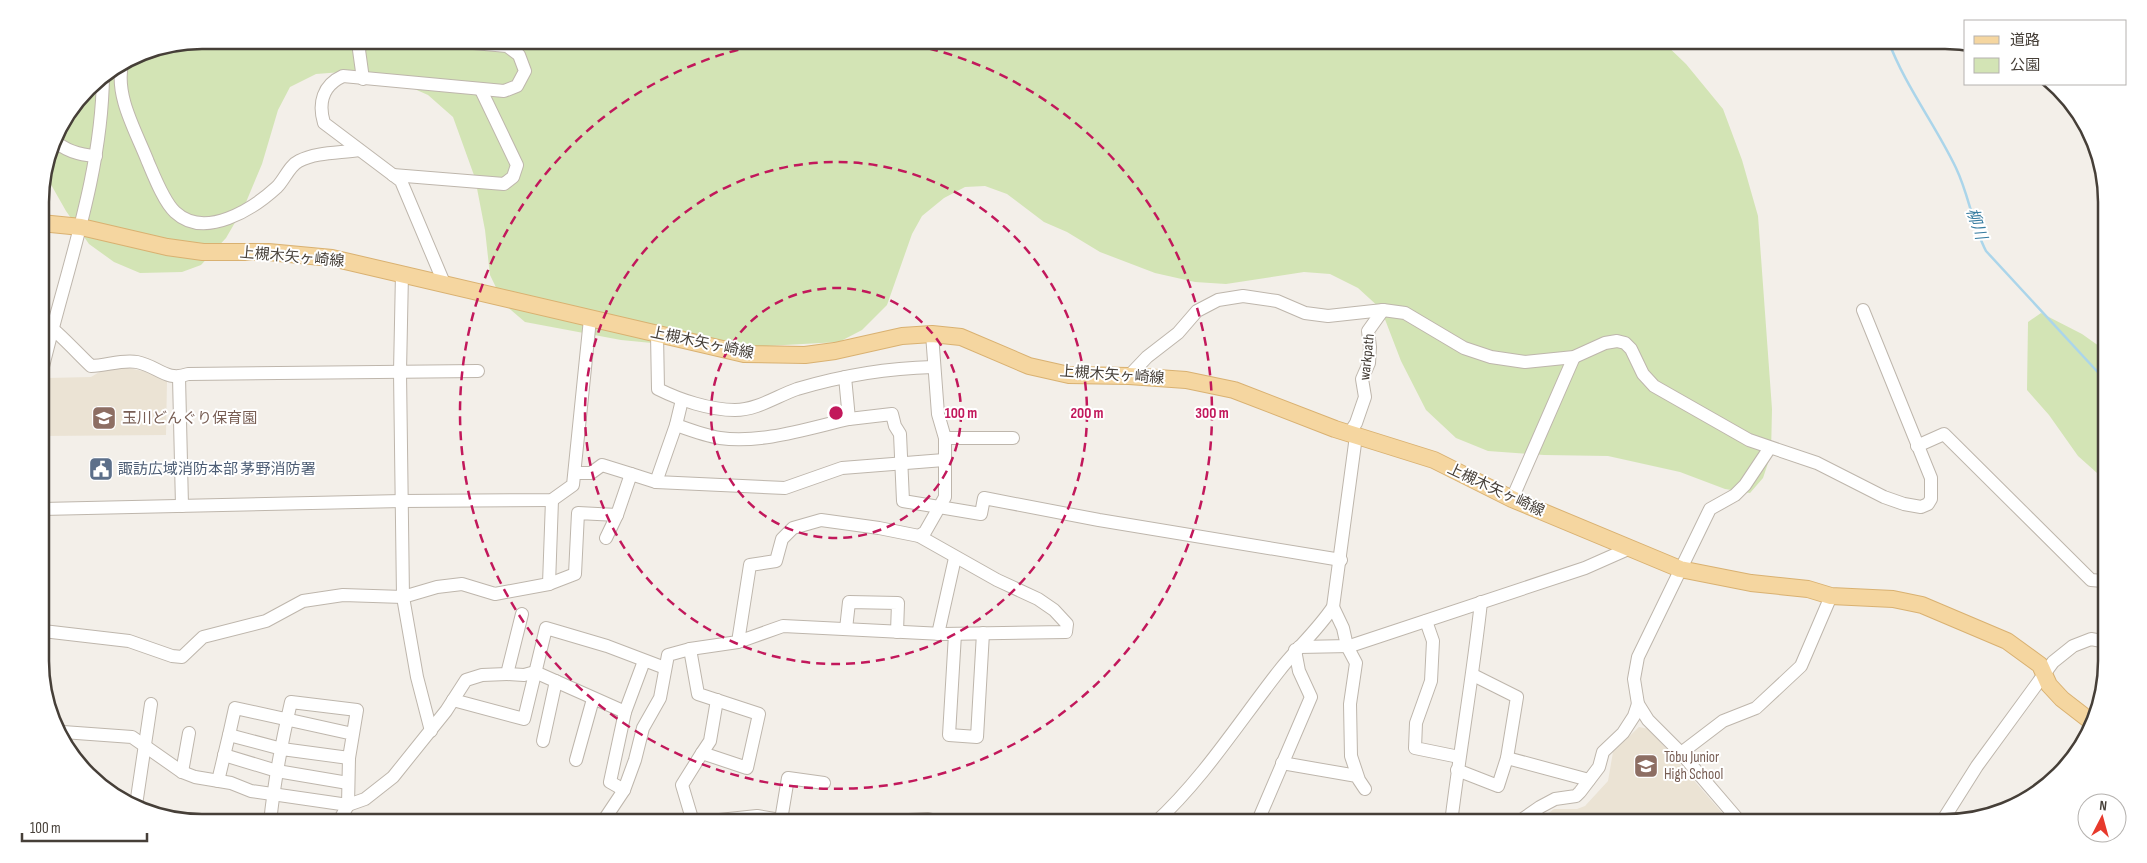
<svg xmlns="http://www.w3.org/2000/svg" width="2147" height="863" viewBox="0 0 2147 863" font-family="'Sofia Sans Condensed','Noto Sans JP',sans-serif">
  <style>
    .education { fill: #ebe3d4 }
    .green { fill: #d3e4b5 }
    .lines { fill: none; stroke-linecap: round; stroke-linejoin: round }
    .stream { stroke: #abd5ea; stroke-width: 2.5 }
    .minor-casing { stroke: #beb6ac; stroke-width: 14 }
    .major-casing { stroke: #d9b171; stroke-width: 18 }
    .minor { stroke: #fff; stroke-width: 12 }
    .major { stroke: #f5d6a0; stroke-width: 16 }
    .ring { fill: none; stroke: #c2185b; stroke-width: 2.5; stroke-dasharray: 9 6 }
    .labels { text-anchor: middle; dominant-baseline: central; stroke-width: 4; stroke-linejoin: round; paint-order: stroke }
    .street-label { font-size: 15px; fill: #463f38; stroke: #fff }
    .education-label { font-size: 15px; fill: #785e54; stroke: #fff; text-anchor: start }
    .service-label { font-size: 15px; fill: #4e5e75; stroke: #fff; text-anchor: start }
    .water-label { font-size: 16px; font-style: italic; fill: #387da1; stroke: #fff }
    .rim { fill: none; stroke: #463f38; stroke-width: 2.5 }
    .centre { fill: #c2185b; stroke: #fff; stroke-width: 2.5 }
    .ring-label { font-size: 15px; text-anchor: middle; font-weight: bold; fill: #c2185b; stroke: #fff; stroke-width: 4; stroke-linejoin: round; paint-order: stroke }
  </style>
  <rect width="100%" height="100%" fill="#f3efe9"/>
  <g class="education">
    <polygon points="123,367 148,372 167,381 166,435 42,436 41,402 47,378 91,377 101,371"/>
    <polygon points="1639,727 1649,729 1731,823 1535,823 1554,809 1577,809 1585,806 1608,781 1613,752"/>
  </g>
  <g class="green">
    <polygon points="202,40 1661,40 1686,64 1723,109 1742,160 1758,216 1772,409 1771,454 1763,478 1750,493 1725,489 1680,472 1608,456 1544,455 1488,451 1456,438 1426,410 1401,361 1381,309 1358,288 1330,274 1304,272 1226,284 1195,282 1155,273 1100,252 1067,232 1044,222 1007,194 985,186 965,187 944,198 922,216 912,234 887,305 862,330 839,342 714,349 621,340 525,322 504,304 490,275 485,230 475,178 453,117 428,95 383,75 342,72 316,74 290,87 278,110 262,164 244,207 226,238 201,265 182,272 140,273 114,262 89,244 66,211 45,174 57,130 95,80 140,52"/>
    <polygon points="2041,313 2082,334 2106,351 2106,481 2078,456 2049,415 2027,390 2028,322"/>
  </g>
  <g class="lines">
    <path class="stream" d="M1888 40C1905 86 1935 124 1956 168 1969 195 1972 224 1986 251L2106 381"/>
    <defs>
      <g id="minor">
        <polyline points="363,40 359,50 363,79"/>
        <path d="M440 40 507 46 519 55 525 71 517 86 504 91 343 76C323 85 318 103 324 123L401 181 444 283"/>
        <path d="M122 64C115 97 136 131 148 162 154 176 164 202 175 212 205 240 253 209 277 187 284 180 290 165 299 161 316 152 340 153 359 150"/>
        <path d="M54 140C65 151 81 155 96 156"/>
        <polyline points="393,175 504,184 513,177 517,165 481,90"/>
        <polyline points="402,273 400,372 403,597 417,677 431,731"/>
        <path d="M41 321C50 323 81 357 91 366 106 366 122 359 137 362 158 366 166 382 188 374L478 371"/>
        <path d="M657 334 658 389C680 400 710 410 735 410 757 410 777 396 797 389 841 376 886 368 933 367"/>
        <path d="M41 375C64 275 102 179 103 75"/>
        <polyline points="1129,376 1147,357 1178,333 1197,311 1218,300 1243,296 1277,301 1305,313 1328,316 1383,310 1405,313 1464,348 1491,357 1525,362 1574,357 1605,343 1617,341 1625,343 1631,349 1643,374 1654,386 1749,440 1817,463 1884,497 1904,504 1921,507 1928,504 1931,499 1931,478 1863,310"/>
        <polyline points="179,377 182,506"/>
        <polyline points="682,400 676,425 656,482 785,488 842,468 944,460"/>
        <polyline points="849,419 892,414 895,426 900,434 903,501 981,514 984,498 1099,520 1341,560"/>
        <path d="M676 425C690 430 706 436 720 438 761 444 809 428 849 419L845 377"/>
        <polyline points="1349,434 1356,423 1365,397 1362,379 1369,363 1370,347 1368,331 1383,310"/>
        <polyline points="945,438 1013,438"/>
        <polyline points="1917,446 1944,434 2091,580 2103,581 2107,584"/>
        <polyline points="576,473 591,473 602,465 631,474"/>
        <polyline points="1512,499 1574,357"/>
        <polyline points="42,509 402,501 552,500 573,485 590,319"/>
        <polyline points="919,536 925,532 945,497 945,438 938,414 932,334"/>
        <polyline points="606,538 617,515"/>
        <polyline points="549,584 575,574 578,513 617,515 631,474 656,482"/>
        <polyline points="1333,607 1343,628 1347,646 1356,663 1350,704 1351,756 1359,780 1365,789"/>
        <polyline points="1426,621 1433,641 1431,681 1416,723 1415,748 1459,757"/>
        <polyline points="846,629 849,602 898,603 897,632"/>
        <polyline points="43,631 129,641 172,656 182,657 203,637 266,621 303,601 343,595 403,597 437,587 462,584 495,594 549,584 552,500"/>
        <polyline points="938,634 955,558"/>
        <polyline points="955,634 949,735 977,737 983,633"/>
        <polyline points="1299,647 1350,646 1585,568 1628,549"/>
        <polyline points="690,649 698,694 759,714 747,768 702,753 682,785 693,822"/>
        <polyline points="507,674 524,675 535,672 625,712 644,661"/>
        <polyline points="453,700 524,719 546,628 607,646 665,668"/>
        <polyline points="63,732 132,737 182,772 195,777 231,783 251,791 348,805 365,799 393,777 446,711 466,680 482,675 507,674 522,614"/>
        <polyline points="543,741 556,681"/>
        <polyline points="702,753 710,741 717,700"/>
        <polyline points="1681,753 1723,721 1756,708 1801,666 1831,596"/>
        <polyline points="224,755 277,771 348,783"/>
        <polyline points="1507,758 1589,780"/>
        <polyline points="576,760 593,699"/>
        <polyline points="1282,763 1357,776"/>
        <polyline points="1457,770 1498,786 1507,758 1517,697 1473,675"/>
        <polyline points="182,772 189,733"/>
        <polyline points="218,781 229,735"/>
        <polyline points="624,790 610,782 625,712"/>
        <polyline points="136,805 151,704"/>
        <polyline points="781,820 788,778 824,783"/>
        <path d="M270 823C274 782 282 741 291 702L357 710 349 758 282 749 229 735 235 708 353 734"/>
        <polyline points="338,823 348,805 349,758"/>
        <polyline points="602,823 624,790 635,760 643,728 660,698 668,655 690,649 738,642 783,626 943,634 1066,632 1067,624 1054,610 1038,599 997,580 919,536 879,528 821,520 793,528 782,539 776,561 750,565 738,642"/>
        <polyline points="691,823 757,816 798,823"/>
        <polyline points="851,823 928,819 945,823"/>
        <path d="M1155 823C1203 779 1239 722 1279 671 1296 649 1317 631 1333 607L1356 436"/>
        <polyline points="1257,823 1311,697 1299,671 1295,650"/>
        <path d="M1451 823C1460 749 1473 676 1481 602"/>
        <polyline points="1517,823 1540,807 1555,799 1576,796 1580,792 1599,767 1603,752 1623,733 1634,716 1638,704"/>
        <polyline points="1741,823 1681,753 1648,720 1638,704 1634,679 1638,657 1710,509 1735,495 1745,485 1769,449"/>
        <polyline points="1941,823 1977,766 2053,662 2073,646 2091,639 2107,642"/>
      </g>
      <polyline id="major" points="41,223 81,227 167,247 203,252 268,252 332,258 744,354 805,355 835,351 902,336 932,334 961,337 1029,366 1069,375 1129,376 1186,380 1234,390 1335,429 1434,460 1512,499 1680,569 1751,583 1808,589 1831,596 1893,599 1922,605 2007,641 2040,665 2049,685 2062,699 2093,723"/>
    </defs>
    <use href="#minor" class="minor-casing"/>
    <use href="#major" class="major-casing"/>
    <use href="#minor" class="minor"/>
    <use href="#major" class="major"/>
  </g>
  <g class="ring">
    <circle cx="836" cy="413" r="125"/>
    <circle cx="836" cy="413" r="251"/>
    <path d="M885 40A376 376 0 1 1 787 40"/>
  </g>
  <defs>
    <symbol id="school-square" viewBox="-11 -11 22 22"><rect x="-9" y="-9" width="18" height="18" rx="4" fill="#8d6e63" stroke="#fff"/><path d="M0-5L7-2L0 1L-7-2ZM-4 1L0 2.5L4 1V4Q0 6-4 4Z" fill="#fff"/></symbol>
    <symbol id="civic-square" viewBox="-11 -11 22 22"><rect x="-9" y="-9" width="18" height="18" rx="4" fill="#5c6f8a" stroke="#fff"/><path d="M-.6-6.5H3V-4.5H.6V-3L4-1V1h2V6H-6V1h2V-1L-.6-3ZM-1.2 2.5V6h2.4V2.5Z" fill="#fff"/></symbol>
  </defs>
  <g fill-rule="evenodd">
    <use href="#school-square" x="90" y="404" width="28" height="28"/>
    <use href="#civic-square" x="87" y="455" width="28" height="28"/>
    <use href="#school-square" x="1632" y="752" width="28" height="28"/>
  </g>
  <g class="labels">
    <g class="street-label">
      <text transform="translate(292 257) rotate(5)">上槻木矢ヶ崎線</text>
      <text transform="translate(702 343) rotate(12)">上槻木矢ヶ崎線</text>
      <text transform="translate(1367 357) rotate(-84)">warkpath</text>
      <text transform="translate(1112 375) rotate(4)">上槻木矢ヶ崎線</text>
      <text transform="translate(1496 490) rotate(25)">上槻木矢ヶ崎線</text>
    </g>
    <g class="education-label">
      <text x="122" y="418">玉川どんぐり保育園</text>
      <text x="1664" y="757">Tōbu Junior<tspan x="1664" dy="17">High School</tspan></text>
    </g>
    <g class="service-label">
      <text x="118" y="469">諏訪広域消防本部 茅野消防署</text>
    </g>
    <g class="water-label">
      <text transform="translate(1976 224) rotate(71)">柳川</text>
    </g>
  </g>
  <path d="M0 0H2147V863H0ZM202 49H1945A153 153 0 0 1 2098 202V661A153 153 0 0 1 1945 814H202A153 153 0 0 1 49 661V202A153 153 0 0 1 202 49Z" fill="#fff" fill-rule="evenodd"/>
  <path class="rim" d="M202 49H1945A153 153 0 0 1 2098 202V661A153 153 0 0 1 1945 814H202A153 153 0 0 1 49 661V202A153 153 0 0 1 202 49Z"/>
  <circle cx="836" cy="413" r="8" class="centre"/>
  <g class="ring-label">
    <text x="961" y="418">100 m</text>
    <text x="1087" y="418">200 m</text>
    <text x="1212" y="418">300 m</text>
  </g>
  <rect x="1964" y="20" width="162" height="65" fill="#ffffff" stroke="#b5b2af"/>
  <rect x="1974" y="36" width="25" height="8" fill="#f5d6a0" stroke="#b5b2af"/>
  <text x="2010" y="45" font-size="15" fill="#463f38">道路</text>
  <rect x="1974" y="58" width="25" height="15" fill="#d3e4b5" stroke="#b5b2af"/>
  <text x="2010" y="70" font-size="15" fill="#463f38">公園</text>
  <g transform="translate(2102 818) rotate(6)"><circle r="24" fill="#ffffff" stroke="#b5b2af"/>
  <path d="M0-4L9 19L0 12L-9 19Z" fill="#e7392c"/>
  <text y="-8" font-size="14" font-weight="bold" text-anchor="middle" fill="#463f38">N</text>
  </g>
  <path d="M22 833v8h125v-8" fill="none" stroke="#463f38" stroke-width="2.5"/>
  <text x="30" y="833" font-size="15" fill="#463f38" stroke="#ffffff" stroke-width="4" paint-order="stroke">100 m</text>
</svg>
